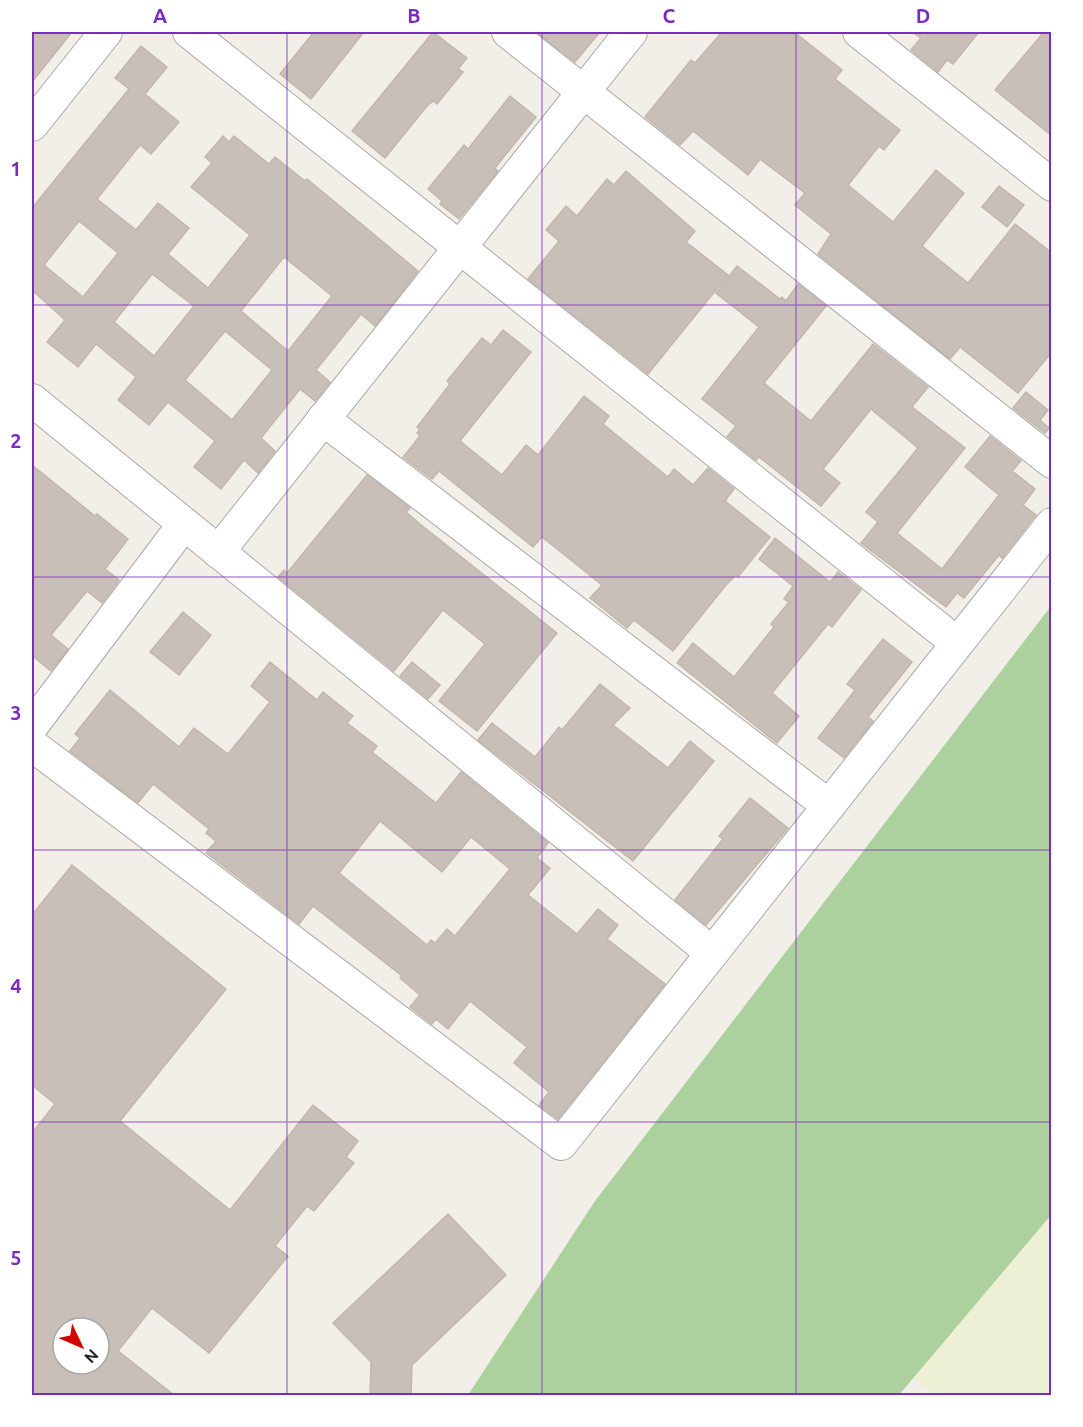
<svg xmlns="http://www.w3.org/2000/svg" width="1083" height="1427" viewBox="0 0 1083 1427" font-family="Ubuntu,sans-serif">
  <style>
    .farmland { fill: #eef0d5 }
    .forest { fill: #add19e }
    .building { fill: #c7bfb8; stroke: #c4b6ab; stroke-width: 1.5; fill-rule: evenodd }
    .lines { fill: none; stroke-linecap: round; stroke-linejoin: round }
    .street-casing { stroke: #a9a9a9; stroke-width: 34 }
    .street { stroke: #fff; stroke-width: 32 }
    .grid { fill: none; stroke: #7b2cbf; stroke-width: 1.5; stroke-opacity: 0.55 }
    .neatline { fill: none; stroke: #7b2cbf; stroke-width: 2 }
    .grid-label { font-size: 20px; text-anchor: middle; font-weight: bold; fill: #7b2cbf }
  </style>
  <rect width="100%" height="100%" fill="#f2efe9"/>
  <polygon class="farmland" points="1051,1045 1051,1395 935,1395 837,1319"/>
  <polygon class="forest" points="1051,606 1051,1215 899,1395 468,1395 595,1201"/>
  <g class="building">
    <polygon points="32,32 72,32 32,82"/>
    <polygon points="314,32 364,32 311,99 280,74"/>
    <polygon points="433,32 467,58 458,69 463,72 437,104 433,101 427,106 385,158 352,131"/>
    <polygon points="536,32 600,32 575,62"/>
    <polygon points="722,32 794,32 842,70 835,79 900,130 884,150 879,146 848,185 893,222 936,170 964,193 922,246 968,283 1015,224 1052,253 1052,352 1018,393 960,347 950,359 818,254 831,234 795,205 805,193 760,159 748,175 693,131 680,145 645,117 691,60 695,63"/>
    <polygon points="912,32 979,32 953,64 947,60 938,72 911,50 921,38"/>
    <polygon points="1044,32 1052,32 1052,136 995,90"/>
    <path d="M141 46 167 67 145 94 179 122 151 154 140 145 97 199 136 230 158 203 189 228 168 254 208 288 250 235 191 187 212 163 205 157 223 136 229 142 234 136 269 164 275 157 305 181 307 179 418 271 375 326 361 314 316 370 330 382 315 401 300 389 261 438 275 451 258 473 244 460 221 489 194 467 215 441 168 402 149 425 118 400 136 377 96 344 78 367 47 342 65 320 32 290V208L129 89 115 78ZM79 221 118 253 83 297 44 265ZM284 257 332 296 288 351 241 311ZM152 274 194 306 154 356 114 322ZM225 331 272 370 232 420 185 380Z"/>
    <polygon points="510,96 536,117 495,168 498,171 459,219 440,204 442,201 428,189 464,145 468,149"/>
    <polygon points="626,171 695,231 686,242 728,275 648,374 528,279 559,241 546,230 566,206 577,216 607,179 614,185"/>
    <polygon points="999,186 1024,205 1007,227 982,207"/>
    <polygon points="737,266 780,299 782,297 786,301 798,284 826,306 764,383 811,421 873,344 928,387 912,407 965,448 897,533 942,569 999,495 965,467 990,436 1021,461 1012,471 1035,489 1023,505 1036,515 1002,558 999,555 964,598 957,593 946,607 861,543 878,522 866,512 918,448 871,409 823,469 840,483 821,506 759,457 756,460 727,437 736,426 702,399 759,327 716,293"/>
    <polygon points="503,330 531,352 460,441 502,475 526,445 538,455 584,396 609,416 603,424 668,477 674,469 693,485 708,468 734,489 725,501 770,537 738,577 736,575 726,585 673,651 634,620 627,628 590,598 602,585 542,537 533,547 439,471 432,479 403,457 420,436 417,433 420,429 417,427 450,384 447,381 482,338 491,345"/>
    <polygon points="1026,392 1048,410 1040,420 1049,428 1045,433 1013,408"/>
    <polygon points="32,465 95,516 97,514 128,539 105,569 119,580 102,603 87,591 51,635 68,649 51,671 34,657 32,660"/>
    <polygon points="367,475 410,508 406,512 420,524 557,633 477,731 439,701 485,644 443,610 394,671 278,577 284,570 287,573"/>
    <polygon points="775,538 830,582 838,572 861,590 832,627 828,624 772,693 799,716 777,743 677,663 693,643 734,677 774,627 771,624 789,602 784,599 793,586 759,559"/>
    <polygon points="183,612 211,635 179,675 150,652"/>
    <polygon points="883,639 912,662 868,717 873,721 844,758 818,738 855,690 847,684"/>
    <path d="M270 662 317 700 323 692 353 716 347 723 377 746 372 752 436 803 461 772 548 843 537 858 550 868 528 895 577 934 598 909 618 925 607 939 665 984 558 1119 539 1105 549 1092 514 1063 527 1047 470 1001 448 1029 436 1019 432 1024 410 1007 420 995 400 978 402 976 313 906 299 924 206 853 216 841 206 833 209 829 153 784 138 803 70 751 80 738 75 734 110 690 179 747 194 728 228 754 270 702 251 686ZM380 821 442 872 471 837 510 869 455 936 447 929 435 943 431 940 427 945 339 873Z"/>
    <polygon points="412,662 440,685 428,699 400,676"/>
    <polygon points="600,684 630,708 613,725 668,768 690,741 714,761 633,861 478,740 492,723 535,757 559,727 562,730"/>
    <polygon points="750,798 788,828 706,925 675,900 723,839 719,836"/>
    <path d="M72 865 226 989 120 1121 230 1210 313 1105 358 1141 346 1157 354 1163 314 1211 307 1206 275 1246 288 1256 209 1353 152 1308 118 1351 174 1395H32V1133L55 1104 32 1085V915ZM63 1328H99V1364H63Z"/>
    <polygon points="448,1214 506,1275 412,1365 411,1395 370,1395 371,1362 333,1323"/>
  </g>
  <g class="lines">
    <defs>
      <g id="street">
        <polyline points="189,32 957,643"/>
        <polyline points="508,32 1052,462"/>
        <polyline points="859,32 1052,185"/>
        <polyline points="32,125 106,32"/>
        <polyline points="32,400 712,953"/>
        <polyline points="323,419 829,806"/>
        <polyline points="218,552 631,32"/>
        <polyline points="32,726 184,524"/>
        <polyline points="32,745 561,1144 1052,524"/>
      </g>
    </defs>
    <use href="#street" class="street-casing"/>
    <use href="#street" class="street"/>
  </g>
  <path class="grid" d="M287 32V1396M542 32V1396M796 32V1396M32 305H1052M32 577H1052M32 850H1052M32 1122H1052"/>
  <rect width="1083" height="1427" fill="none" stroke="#ffffff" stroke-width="66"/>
  <g transform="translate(81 1346) rotate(134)"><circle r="28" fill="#ffffff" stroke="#a7a7a7" stroke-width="1.5"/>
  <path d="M0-4.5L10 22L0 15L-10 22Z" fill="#d40000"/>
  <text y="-9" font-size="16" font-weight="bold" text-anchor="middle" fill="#222222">N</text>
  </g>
  <rect x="33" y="33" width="1017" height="1361" class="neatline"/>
  <g class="grid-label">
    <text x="160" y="23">A</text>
    <text x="414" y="23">B</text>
    <text x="669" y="23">C</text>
    <text x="923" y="23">D</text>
    <text x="16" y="176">1</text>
    <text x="16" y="448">2</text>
    <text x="16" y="720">3</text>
    <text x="16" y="993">4</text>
    <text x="16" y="1265">5</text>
  </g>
</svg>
